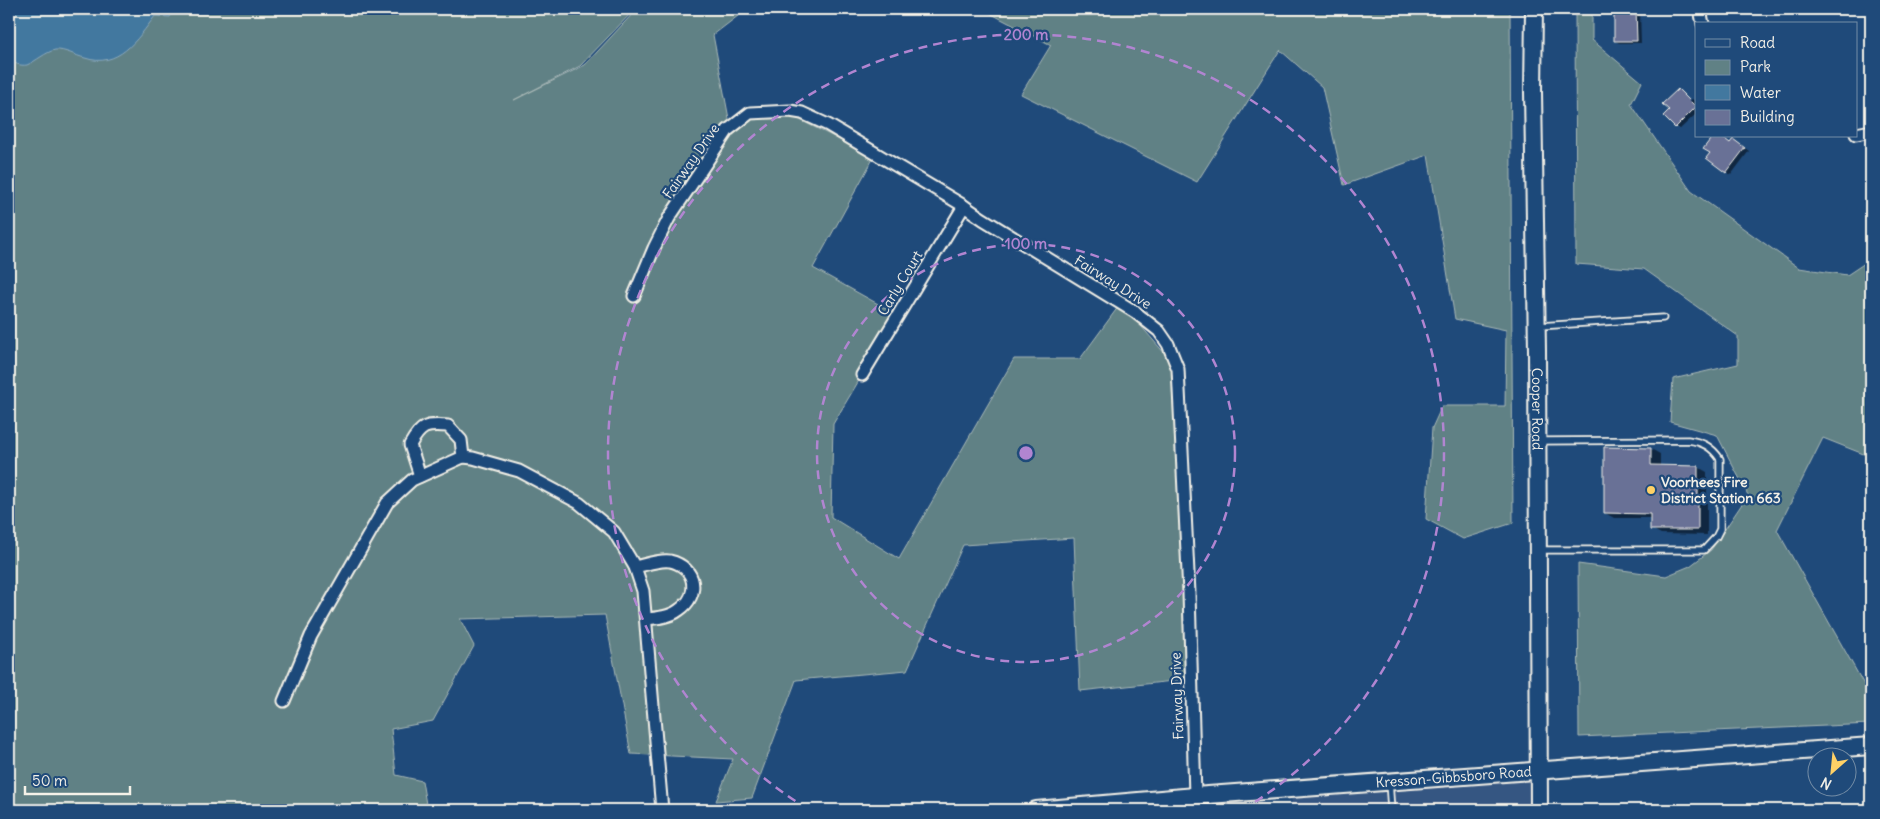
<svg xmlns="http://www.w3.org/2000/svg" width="1880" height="819" viewBox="0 0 1880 819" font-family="Delius,sans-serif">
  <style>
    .built { fill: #355682 }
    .green { fill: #608185; stroke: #aab9b6 }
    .water { fill: #42789f; stroke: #89a8bc }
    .shadow { fill: #0007 }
    .building { fill: #697196; stroke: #f4f1e8 }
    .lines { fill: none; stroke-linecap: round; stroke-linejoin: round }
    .lane-casing { stroke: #f4f1e8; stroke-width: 9 }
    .street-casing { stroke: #f4f1e8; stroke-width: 15 }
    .secondary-casing { stroke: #f4f1e8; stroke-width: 20 }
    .lane { stroke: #1f4a7a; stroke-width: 5.5 }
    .street { stroke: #1f4a7a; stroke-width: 11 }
    .secondary { stroke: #1f4a7a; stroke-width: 16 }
    .ring { fill: none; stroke: #b185d1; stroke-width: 2.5; stroke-dasharray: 9 6 }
    .poi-dot { fill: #ffd166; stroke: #1f4a7a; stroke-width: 2 }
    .labels { text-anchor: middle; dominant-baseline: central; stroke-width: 4.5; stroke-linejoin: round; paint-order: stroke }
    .street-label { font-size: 14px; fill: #f4f1e8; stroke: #1f4a7a }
    .poi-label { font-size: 14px; font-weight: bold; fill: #f4f1e8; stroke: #1f4a7a; text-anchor: start }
    .centre { fill: #b185d1; stroke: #1f4a7a; stroke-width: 2.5 }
    .ring-label { font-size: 15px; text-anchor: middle; font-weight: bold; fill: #b185d1; stroke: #1f4a7a; stroke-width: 4.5; stroke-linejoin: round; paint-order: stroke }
  </style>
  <rect width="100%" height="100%" fill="#1f4a7a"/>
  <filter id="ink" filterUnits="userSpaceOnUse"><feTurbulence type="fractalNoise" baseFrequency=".02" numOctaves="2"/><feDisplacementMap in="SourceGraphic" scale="10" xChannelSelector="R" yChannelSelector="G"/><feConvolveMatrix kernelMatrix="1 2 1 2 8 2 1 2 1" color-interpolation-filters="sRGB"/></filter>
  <g filter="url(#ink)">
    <polygon class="built" points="1539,770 1539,810 1292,810 1291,789"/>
    <g class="green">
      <polygon points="9,9 635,9 580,66 514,100 585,65 637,9 747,9 713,35 730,124 786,113 874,157 813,268 898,315 833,424 831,517 899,559 1014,359 1080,359 1121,303 1179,370 1192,679 1080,691 1074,538 963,545 907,670 796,680 752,798 716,801 733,759 631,754 605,615 460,619 474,646 433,721 391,729 396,775 422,781 427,810 9,810"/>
      <polygon points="982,9 1510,9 1513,523 1463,539 1426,519 1432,428 1442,406 1505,406 1506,330 1455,319 1428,155 1344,185 1322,87 1280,50 1197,182 1021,94 1051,45"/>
      <polygon points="1575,9 1592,9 1592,40 1642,82 1631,104 1691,191 1799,268 1847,275 1871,259 1871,457 1823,438 1777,530 1871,697 1871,724 1579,737 1578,564 1666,576 1690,566 1711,550 1748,495 1717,435 1670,422 1673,379 1738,364 1738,336 1644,269 1576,264"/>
    </g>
    <path class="water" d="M16 9H174L170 17 155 16C137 40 118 69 85 58 76 56 64 49 55 50 46 52 36 61 27 65 20 66 14 64 9 58V37Z"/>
    <g class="shadow">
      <polygon points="1615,9 1640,9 1641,43 1619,43 1615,41"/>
      <polygon points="1678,90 1690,101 1692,99 1696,102 1696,116 1695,115 1680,129 1676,127 1670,110"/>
      <polygon points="1738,143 1749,151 1731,175 1707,158"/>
      <polygon points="1871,197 1871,221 1869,219 1863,200"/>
      <polygon points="1651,449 1660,454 1660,466 1698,467 1707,472 1707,535 1661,534 1652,529 1652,518 1614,518 1605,513"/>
    </g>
    <g class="building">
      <polygon points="1614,9 1636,9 1637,41 1614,41"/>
      <polygon points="1678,89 1696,107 1675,128 1663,116 1669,110 1662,104"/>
      <polygon points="1713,136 1721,136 1730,143 1733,139 1745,148 1726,173 1706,158 1710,153 1703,149"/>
      <polygon points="1604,447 1651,448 1651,465 1698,466 1698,530 1650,530 1650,514 1604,513"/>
    </g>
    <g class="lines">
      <defs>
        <g id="lane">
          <polyline points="1539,326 1663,318"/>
          <path d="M1539 441 1688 440C1703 442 1712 447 1720 459V529L1716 537 1704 550H1540"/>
          <polyline points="1389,782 1391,810"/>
        </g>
        <g id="street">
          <polyline points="1700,9 1703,24"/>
          <polyline points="1856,134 1871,131"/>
          <polyline points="634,296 654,248 669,218 728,130 750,113 790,111 802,113 828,125 964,206 983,219 1135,312 1159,331 1168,344 1178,369 1189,593 1195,796"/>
          <polyline points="862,375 964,206"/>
          <path d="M420 476 410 445C421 425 426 424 448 426L461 440 463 457"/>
          <path d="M635 567C645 565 660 559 670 561 696 567 701 595 679 610 670 617 657 618 646 619"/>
          <polyline points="284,701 311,636 387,503 412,480 463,457 473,458 519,471 579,503 614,532 635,567 643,591 662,810"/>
        </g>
        <g id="secondary">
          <path id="s1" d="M1534 9 1533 92 1537 350 1539 810"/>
          <path id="s2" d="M1036 810 1195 796 1871 746"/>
        </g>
      </defs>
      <use href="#lane" class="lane-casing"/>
      <use href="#street" class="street-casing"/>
      <use href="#secondary" class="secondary-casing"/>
      <use href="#lane" class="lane"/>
      <use href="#street" class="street"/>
      <use href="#secondary" class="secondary"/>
    </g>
  </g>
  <g class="ring">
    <circle cx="1026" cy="453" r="209"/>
    <path d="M808 809A418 418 0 1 1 1244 809"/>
  </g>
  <circle class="poi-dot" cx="1651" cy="490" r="5"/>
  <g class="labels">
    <g class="street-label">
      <text transform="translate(691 161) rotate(-55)">Fairway Drive</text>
      <text transform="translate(1113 282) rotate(32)">Fairway Drive</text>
      <text transform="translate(900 283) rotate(-59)">Carly Court</text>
      <text stroke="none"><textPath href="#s1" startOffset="400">Cooper Road</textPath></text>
      <text transform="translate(1177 696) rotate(-92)">Fairway Drive</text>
      <text stroke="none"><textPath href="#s2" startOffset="419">Kresson-Gibbsboro Road</textPath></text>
    </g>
    <g class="poi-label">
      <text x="1661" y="482">Voorhees Fire<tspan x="1661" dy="16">District Station 663</tspan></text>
    </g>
  </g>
  <circle cx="1026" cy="453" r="8" class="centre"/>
  <g class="ring-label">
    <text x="1026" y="40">200 m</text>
    <text x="1026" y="249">100 m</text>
  </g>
  <rect width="1880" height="819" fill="none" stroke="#1f4a7a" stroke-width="30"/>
  <rect x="15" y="15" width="1850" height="789" fill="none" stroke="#f4f1e8" stroke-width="2" filter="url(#ink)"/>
  <rect x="1695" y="22" width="162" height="115" fill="#1f4a7a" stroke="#748da6"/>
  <rect x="1705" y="39" width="25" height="8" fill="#1f4a7a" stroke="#748da6"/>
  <text x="1740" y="48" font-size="15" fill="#f4f1e8">Road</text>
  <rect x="1705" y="60" width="25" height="15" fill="#608185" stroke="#748da6"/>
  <text x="1740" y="72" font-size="15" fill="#f4f1e8">Park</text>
  <rect x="1705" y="85" width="25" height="15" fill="#42789f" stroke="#748da6"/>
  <text x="1740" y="98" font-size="15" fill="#f4f1e8">Water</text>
  <rect x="1705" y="110" width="25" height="15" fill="#697196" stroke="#748da6"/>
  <text x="1740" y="122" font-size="15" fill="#f4f1e8">Building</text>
  <g transform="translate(1832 772) rotate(207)"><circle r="24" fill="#1f4a7a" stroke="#748da6"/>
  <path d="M0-4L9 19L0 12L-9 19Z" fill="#ffd166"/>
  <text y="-8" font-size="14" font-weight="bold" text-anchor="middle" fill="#f4f1e8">N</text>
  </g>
  <path d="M25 786v8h105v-8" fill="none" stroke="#f4f1e8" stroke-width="2.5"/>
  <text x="32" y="786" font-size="15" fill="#f4f1e8" stroke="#1f4a7a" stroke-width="4" paint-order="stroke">50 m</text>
</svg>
